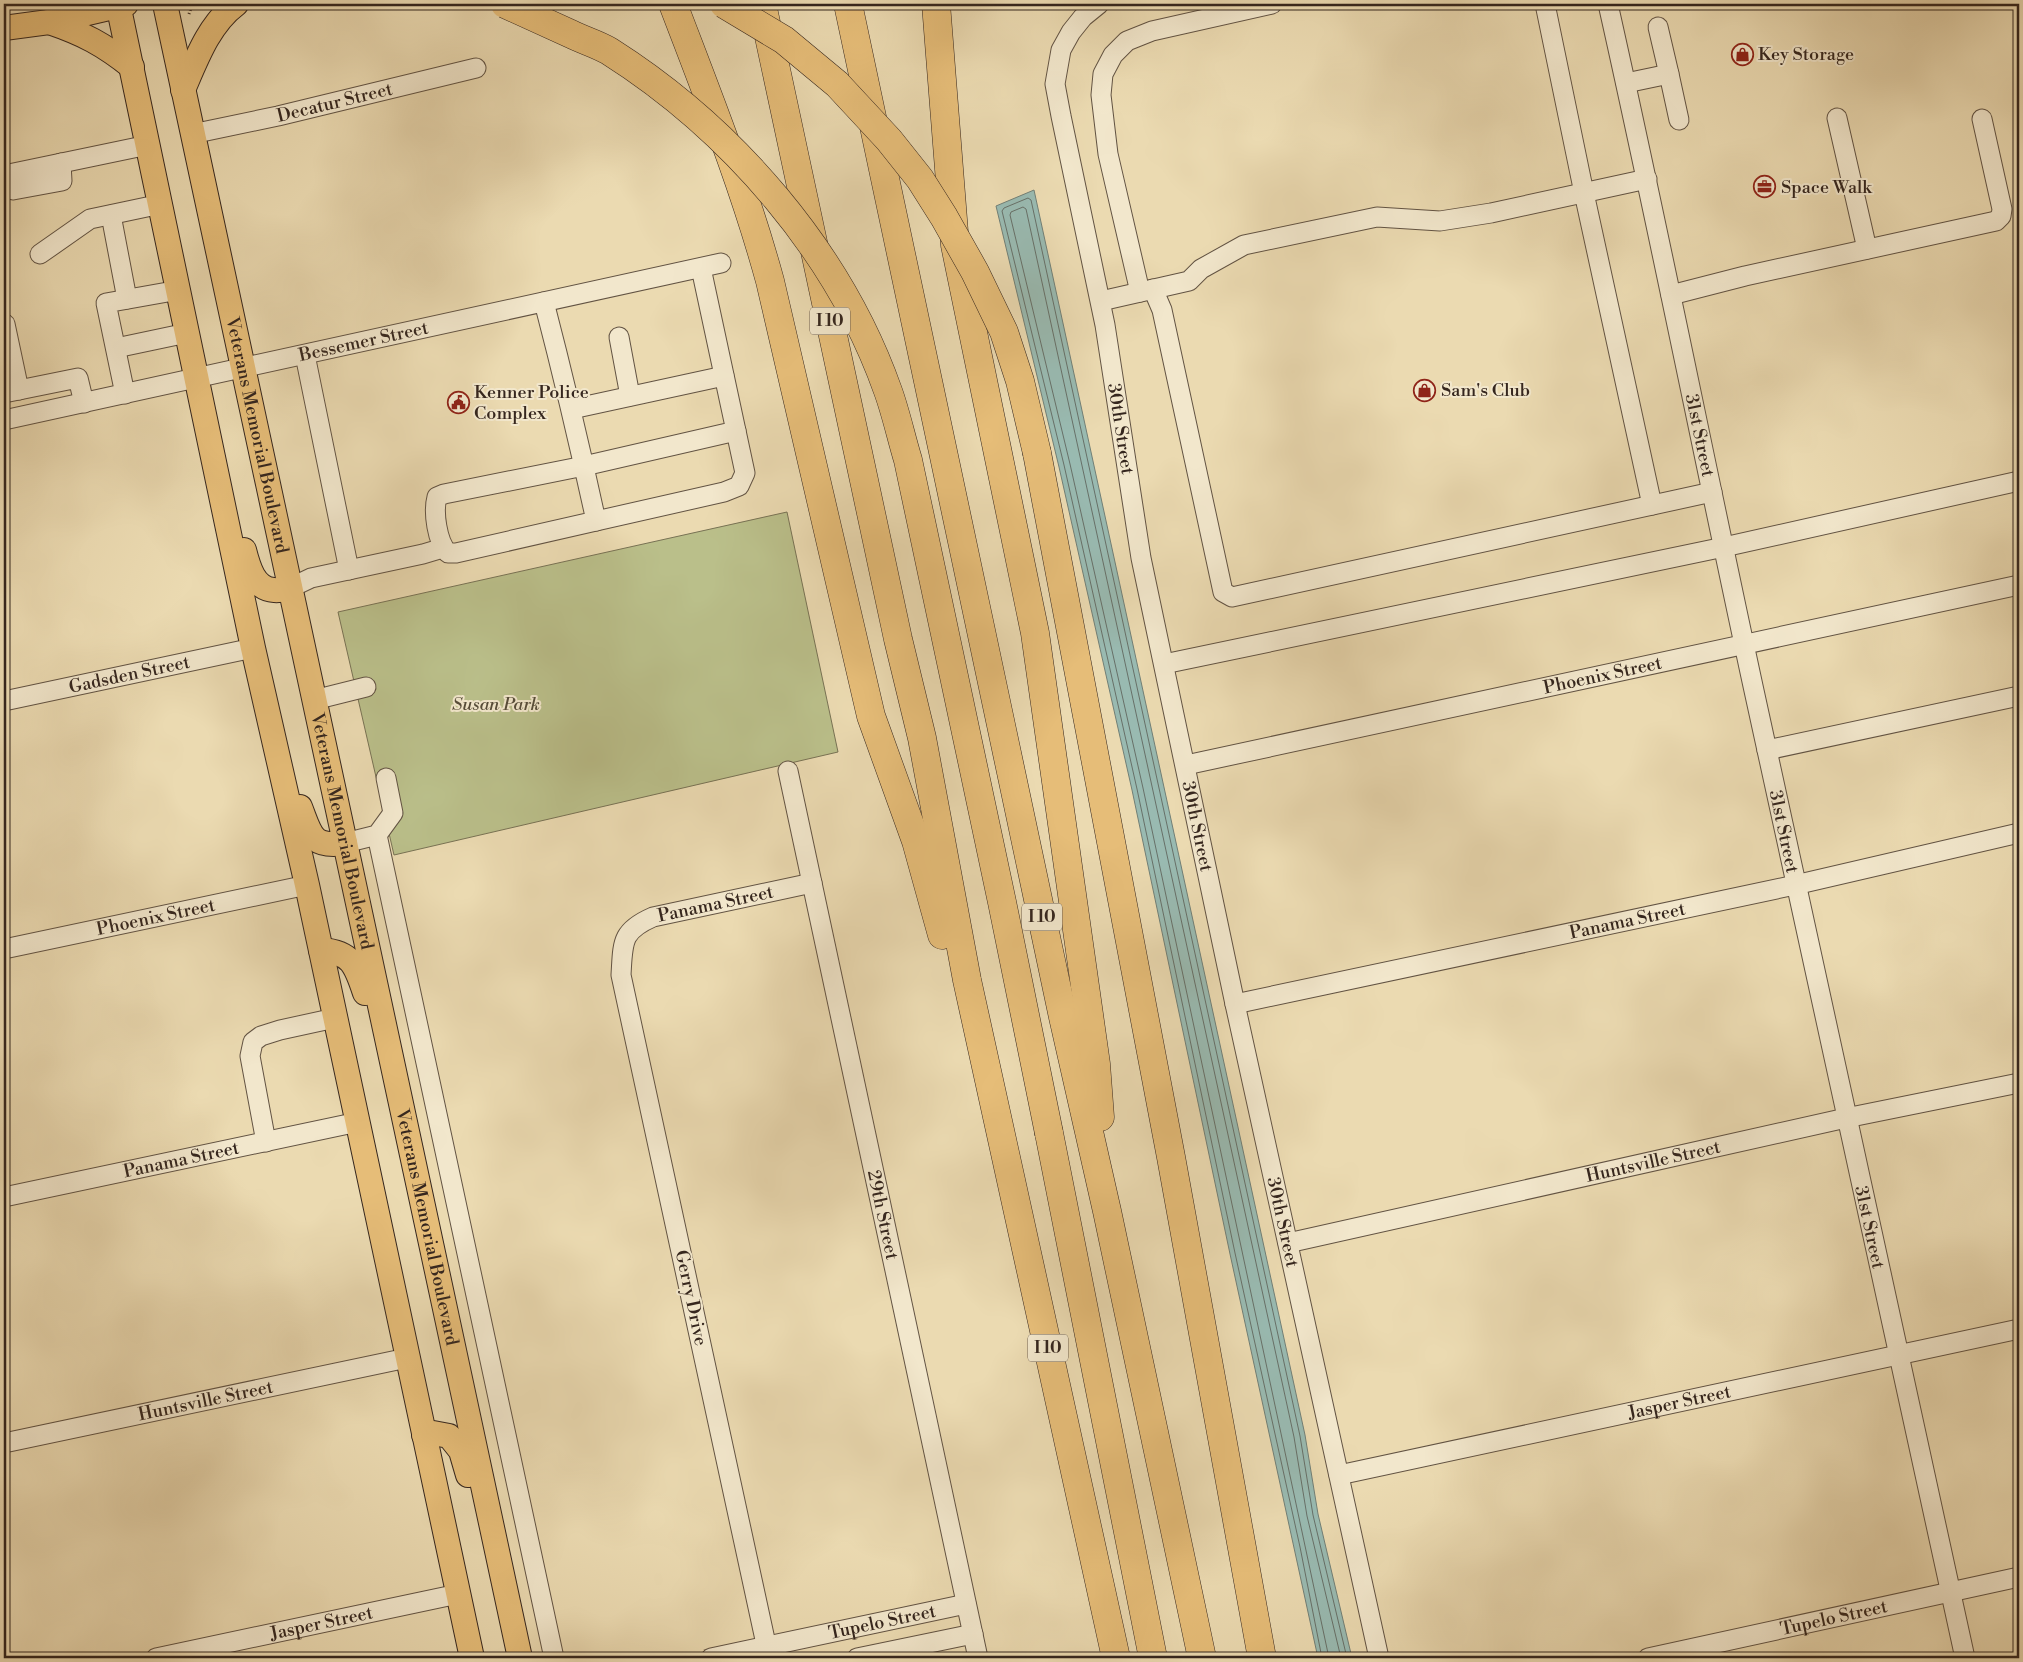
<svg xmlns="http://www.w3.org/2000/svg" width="2023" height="1662" viewBox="0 0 2023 1662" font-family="'Libre Bodoni',serif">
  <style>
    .green { fill: #babf8a; stroke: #787254 }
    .water { fill: #99bab1; stroke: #717f76 }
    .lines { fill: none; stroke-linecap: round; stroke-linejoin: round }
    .shore { stroke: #677068; stroke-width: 1 }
    .minor-casing { stroke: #625343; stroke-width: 21 }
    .major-casing { stroke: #35261e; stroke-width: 26 }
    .highway-casing { stroke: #35261e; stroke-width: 29 }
    .path { stroke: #35261e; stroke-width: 3; stroke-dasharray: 1 2.5; stroke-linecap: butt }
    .minor { stroke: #f2e7cc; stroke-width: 19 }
    .major { stroke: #e6bd78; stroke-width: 24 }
    .highway { stroke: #e6bd78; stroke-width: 28 }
    .highway-bridge-casing { stroke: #35261e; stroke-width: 29; stroke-linecap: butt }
    .highway-bridge { stroke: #e6bd78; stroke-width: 28 }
    .labels { text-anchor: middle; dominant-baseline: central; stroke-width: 4; stroke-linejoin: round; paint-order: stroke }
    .shield { fill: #f2e7cc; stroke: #6e6052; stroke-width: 1 }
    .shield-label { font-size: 16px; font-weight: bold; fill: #35261e }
    .poi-label { font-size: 18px; fill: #35261e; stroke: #f2e7cc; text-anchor: start }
    .street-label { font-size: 18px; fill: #35261e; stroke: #f2e7cc }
    .park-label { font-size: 18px; font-style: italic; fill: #564c39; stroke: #f2e7cc }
  </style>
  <rect width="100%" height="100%" fill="#ebdab1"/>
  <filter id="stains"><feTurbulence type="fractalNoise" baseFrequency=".004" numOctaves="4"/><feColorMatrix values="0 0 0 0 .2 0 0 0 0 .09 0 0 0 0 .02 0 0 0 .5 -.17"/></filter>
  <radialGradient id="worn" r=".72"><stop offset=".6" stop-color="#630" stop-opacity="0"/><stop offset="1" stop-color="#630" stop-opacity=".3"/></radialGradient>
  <polygon class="green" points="787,512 838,752 394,855 338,612"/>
  <polygon class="water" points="1034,190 1305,1435 1318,1514 1352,1658 1318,1658 1230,1254 1132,790 1059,467 996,206"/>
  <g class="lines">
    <g class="shore">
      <polyline points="1322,1658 1300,1547 1235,1253 1137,789 1064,465 1002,211 1004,208 1028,198 1031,200 1300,1436 1313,1515 1347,1658"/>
      <polyline points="1329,1658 1143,788 1070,464 1010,215 1011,212 1023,207 1026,209 1294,1437 1307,1516 1341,1658"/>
    </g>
    <defs>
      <g id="minor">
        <path id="s1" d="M1099 4 1083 17 1071 32 1061 50 1055 84 1061 116 1105 325 1141 558 1235 1004 1379 1658"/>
        <polyline points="1545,4 1584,193 1652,505"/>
        <path id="s2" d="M1608 4C1659 231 1704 459 1753 686 1822 1010 1893 1334 1965 1658"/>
        <polyline points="1658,27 1669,74"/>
        <polyline points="1626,83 1669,74 1679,120"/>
        <polyline points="1837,118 1867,249"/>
        <path id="s3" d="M192 134 278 116 476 68"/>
        <polyline points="4,175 148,145"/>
        <polyline points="4,182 13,190 62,181 61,163"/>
        <polyline points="111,215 127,299"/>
        <polyline points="40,254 90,219 161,204"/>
        <polyline points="1153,289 1162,310 1223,592 1232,597 1712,492"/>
        <polyline points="1140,292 1108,154 1101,95 1103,74 1113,55 1127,41 1152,31 1272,4"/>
        <polyline points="1671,295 1745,276 1996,221 2001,216 2002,209 1982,119"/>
        <polyline points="1101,301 1189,281 1201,269 1244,245 1377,217 1440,221 1491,213 1647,179"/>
        <path d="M544 302C563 375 580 447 596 521L456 553H448C437 542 433 512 437 497L444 494 584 466 736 431 701 268"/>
        <polyline points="5,324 19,390"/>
        <polyline points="619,337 630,396"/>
        <polyline points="116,348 187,333"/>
        <polyline points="305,355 349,570"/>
        <polyline points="4,393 78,378 84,403"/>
        <polyline points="125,394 106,303 179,290"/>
        <polyline points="572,409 724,376"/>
        <path id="s4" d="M4 420 721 263"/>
        <polyline points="596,521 724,492 739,486 745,473 736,431"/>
        <polyline points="290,588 311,578 423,554 443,548"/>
        <polyline points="1164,664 1724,547 2019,481"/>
        <polyline points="314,700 366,687"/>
        <path id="s5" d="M4 701 253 648"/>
        <polyline points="1767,750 2019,696"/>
        <path id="s6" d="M1186 765 2019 585"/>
        <path id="s7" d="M788 771 978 1658"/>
        <polyline points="377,835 554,1658"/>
        <polyline points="345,843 377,835 393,813 386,778"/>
        <path id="s8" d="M4 949 307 885"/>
        <path id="s9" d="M1235 1004 1795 885 2019 833"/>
        <polyline points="266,1142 250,1056 253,1042 261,1036 280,1030 335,1018"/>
        <path id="s10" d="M4 1197 358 1122"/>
        <path id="s11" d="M1288 1243 1846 1118 2019 1083"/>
        <path id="s12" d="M4 1443 407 1358"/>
        <path id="s13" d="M1339 1475 2019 1329"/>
        <path id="s14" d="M156 1658 458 1594"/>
        <path id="s15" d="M711 1658 966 1604"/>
        <path id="s16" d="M769 1658 621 975C623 942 621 931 653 917L812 883"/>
        <polyline points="857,1658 973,1634"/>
        <path id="s17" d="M1648 1658 2019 1577"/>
      </g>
      <g id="major">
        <polyline points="118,4 253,648 307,885 472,1658"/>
        <path id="s18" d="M165 4 520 1658"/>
        <path d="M49 22C84 34 103 44 132 67"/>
        <polyline points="4,28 49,22 126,4"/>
        <path d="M183 90C196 60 209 24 236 4"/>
        <path d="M244 550C248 566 254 589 274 590 279 591 285 589 290 588"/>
        <path d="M300 807C311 835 311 848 345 843"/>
        <path d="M321 950C352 952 356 966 365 993"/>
        <polyline points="424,1435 433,1433 449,1436 461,1451 468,1475"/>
      </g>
      <g id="highway">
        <path d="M673 4C708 96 744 186 770 281L871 716 916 841 942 935"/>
        <polyline points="762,4 898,639 922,738 967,980 1116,1658"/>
        <polyline points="848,4 1063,1017 1107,1211 1202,1658"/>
        <polyline points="936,4 955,245 1035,633 1096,1064 1100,1117"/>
        <polyline points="1037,453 1171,1157 1262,1658"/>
        <polyline points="1049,1133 1153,1658"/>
      </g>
    </defs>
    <use href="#minor" class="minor-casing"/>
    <use href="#major" class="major-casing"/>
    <use href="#highway" class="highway-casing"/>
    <polyline class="path" points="189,14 192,5"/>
    <use href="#minor" class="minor"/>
    <use href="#major" class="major"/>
    <use href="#highway" class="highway"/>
    <defs>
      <g id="highway-bridge">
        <path d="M505 4C527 14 549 24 571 34 583 40 597 44 609 51 732 129 839 252 888 391 896 413 901 437 908 460L1002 902 1049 1133"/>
        <polyline points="724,4 784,40 837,84 889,140 920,179 944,217 975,272 1004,332 1020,381 1037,453"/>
      </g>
    </defs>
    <use href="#highway-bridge" class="highway-bridge-casing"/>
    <use href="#highway-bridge" class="highway-bridge"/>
  </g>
  <defs>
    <symbol id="shop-ring" viewBox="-11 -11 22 22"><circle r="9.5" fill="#f2e7cc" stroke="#8f2418" stroke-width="1.5"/><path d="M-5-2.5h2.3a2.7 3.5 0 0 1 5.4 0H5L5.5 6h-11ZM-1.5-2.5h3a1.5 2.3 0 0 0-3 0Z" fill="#8f2418"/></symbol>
    <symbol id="office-ring" viewBox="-11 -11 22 22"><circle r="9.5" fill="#f2e7cc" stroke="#8f2418" stroke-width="1.5"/><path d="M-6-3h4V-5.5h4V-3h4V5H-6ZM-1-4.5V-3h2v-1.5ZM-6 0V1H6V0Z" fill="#8f2418"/></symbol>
    <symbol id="civic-ring" viewBox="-11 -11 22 22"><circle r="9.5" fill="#f2e7cc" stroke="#8f2418" stroke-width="1.5"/><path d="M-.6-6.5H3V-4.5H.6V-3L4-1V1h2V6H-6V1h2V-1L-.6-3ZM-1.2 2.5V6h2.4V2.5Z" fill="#8f2418"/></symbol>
  </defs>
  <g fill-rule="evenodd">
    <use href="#shop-ring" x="1730" y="42" width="25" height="25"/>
    <use href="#office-ring" x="1752" y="174" width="25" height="25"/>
    <use href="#shop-ring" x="1412" y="378" width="25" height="25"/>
    <use href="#civic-ring" x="446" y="390" width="25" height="25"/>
  </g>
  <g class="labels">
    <g class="shield">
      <rect x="810" y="307.5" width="40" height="27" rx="4"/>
      <rect x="1022" y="903.5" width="40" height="27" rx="4"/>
      <rect x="1028" y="1334.5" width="40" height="27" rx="4"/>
    </g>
    <g class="shield-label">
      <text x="830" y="321">I 10</text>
      <text x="1042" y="917">I 10</text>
      <text x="1048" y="1348">I 10</text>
    </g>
    <g class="poi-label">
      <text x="1758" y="54">Key Storage</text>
      <text x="1781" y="187">Space Walk</text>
      <text x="1441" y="390">Sam's Club</text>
      <text x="474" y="392">Kenner Police<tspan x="474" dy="21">Complex</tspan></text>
    </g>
    <g class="street-label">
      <text stroke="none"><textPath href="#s3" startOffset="146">Decatur Street</textPath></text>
      <text stroke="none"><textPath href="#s4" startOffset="368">Bessemer Street</textPath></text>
      <text stroke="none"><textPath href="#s1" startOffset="446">30th Street</textPath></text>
      <text stroke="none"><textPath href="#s18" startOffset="441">Veterans Memorial Boulevard</textPath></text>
      <text stroke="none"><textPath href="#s2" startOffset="441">31st Street</textPath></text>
      <text stroke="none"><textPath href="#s5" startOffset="128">Gadsden Street</textPath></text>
      <text stroke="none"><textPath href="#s6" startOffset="426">Phoenix Street</textPath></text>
      <text stroke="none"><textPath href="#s1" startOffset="851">30th Street</textPath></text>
      <text stroke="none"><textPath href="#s18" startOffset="846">Veterans Memorial Boulevard</textPath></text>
      <text stroke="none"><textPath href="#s2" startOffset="846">31st Street</textPath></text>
      <text stroke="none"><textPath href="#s16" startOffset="835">Panama Street</textPath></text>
      <text stroke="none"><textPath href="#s8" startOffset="155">Phoenix Street</textPath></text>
      <text stroke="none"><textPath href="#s9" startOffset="401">Panama Street</textPath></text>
      <text stroke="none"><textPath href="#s10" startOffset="181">Panama Street</textPath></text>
      <text stroke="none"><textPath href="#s11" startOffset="374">Huntsville Street</textPath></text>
      <text stroke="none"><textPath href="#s7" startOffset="454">29th Street</textPath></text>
      <text stroke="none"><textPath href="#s1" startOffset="1256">30th Street</textPath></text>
      <text stroke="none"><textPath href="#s18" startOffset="1251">Veterans Memorial Boulevard</textPath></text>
      <text stroke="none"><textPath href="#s2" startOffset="1251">31st Street</textPath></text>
      <text transform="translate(691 1298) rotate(78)">Gerry Drive</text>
      <text stroke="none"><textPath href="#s12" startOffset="206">Huntsville Street</textPath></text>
      <text stroke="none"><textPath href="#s13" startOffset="348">Jasper Street</textPath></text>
      <text stroke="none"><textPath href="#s17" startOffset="190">Tupelo Street</textPath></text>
      <text stroke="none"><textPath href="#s15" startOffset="175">Tupelo Street</textPath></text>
      <text stroke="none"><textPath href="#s14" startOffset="169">Jasper Street</textPath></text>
    </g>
    <g class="park-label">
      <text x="496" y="704">Susan Park</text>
    </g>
  </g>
  <rect width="2023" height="1662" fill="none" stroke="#ebdab1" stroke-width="20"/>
  <rect x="5" y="5" width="2013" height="1652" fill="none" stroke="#35261e" stroke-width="2.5"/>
  <rect x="10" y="10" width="2003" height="1642" fill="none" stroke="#35261e"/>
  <rect width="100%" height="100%" filter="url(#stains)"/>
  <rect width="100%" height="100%" fill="url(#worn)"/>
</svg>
